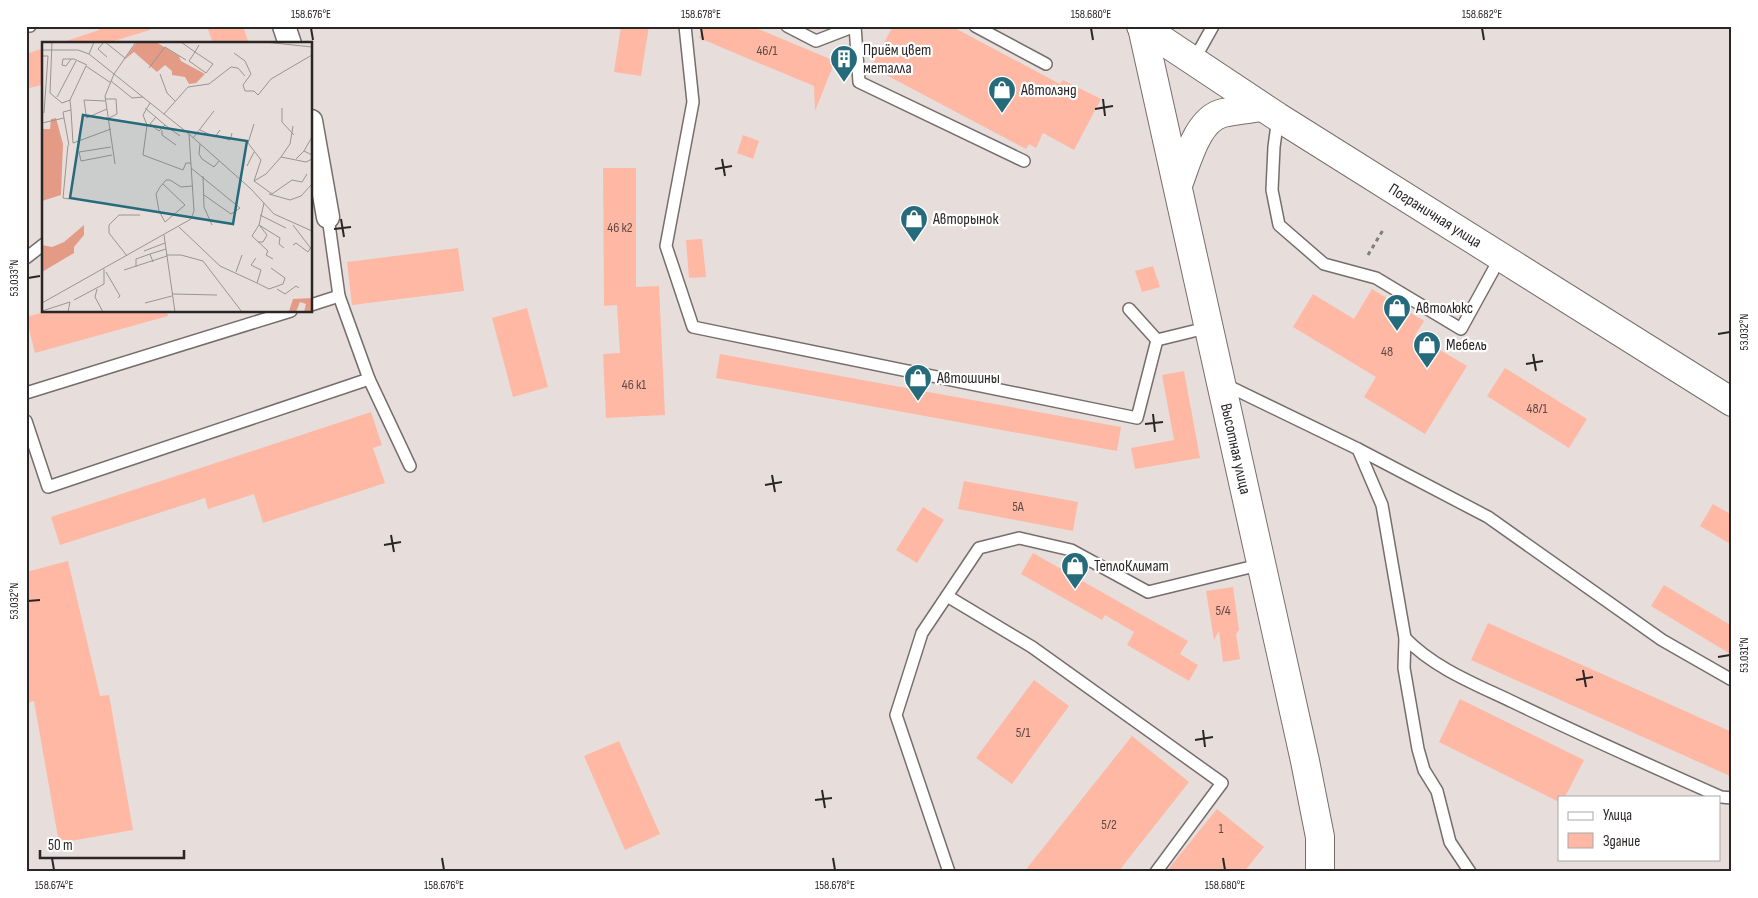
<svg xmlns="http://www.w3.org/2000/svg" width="1758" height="898" viewBox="0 0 1758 898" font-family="'Sofia Sans Condensed',sans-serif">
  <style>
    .building { fill: #feb8a4 }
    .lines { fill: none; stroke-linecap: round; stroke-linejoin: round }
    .service-casing { stroke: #766e6c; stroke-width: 14 }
    .minor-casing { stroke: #766e6c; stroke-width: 25 }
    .tertiary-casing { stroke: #766e6c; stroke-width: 30 }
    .path { stroke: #827c7a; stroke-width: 3; stroke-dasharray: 4 4; stroke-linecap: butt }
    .service { stroke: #fff; stroke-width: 11 }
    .minor { stroke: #fff; stroke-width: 22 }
    .tertiary { stroke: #fff; stroke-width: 28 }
    .ticks { fill: none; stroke: #2a2625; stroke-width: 2 }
    .labels { text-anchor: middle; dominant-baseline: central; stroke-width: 4.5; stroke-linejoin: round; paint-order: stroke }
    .number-label { font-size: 14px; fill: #5f4a45 }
    .poi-label { font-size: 16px; fill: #2a2625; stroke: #fff; text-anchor: start }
    .street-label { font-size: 16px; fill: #2a2625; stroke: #fff }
    .inset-road { fill: none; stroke: #9b9492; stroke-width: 1 }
    .view { fill: #266b7b; fill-opacity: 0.15; stroke: #266b7b; stroke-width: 2.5 }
    .inset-edge { fill: none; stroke: #2a2625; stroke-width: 2.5 }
    .neatline { fill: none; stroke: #2a2625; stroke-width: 2 }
    .ticks-label { font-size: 12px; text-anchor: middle; fill: #2a2625 }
  </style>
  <rect width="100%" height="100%" fill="#e7dedb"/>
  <g class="building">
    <polygon points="98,26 149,26 150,30 104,44 66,44 66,41 99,30"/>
    <polygon points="207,26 243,26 249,44 213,44"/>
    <polygon points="621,26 649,26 641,76 614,72"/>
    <polygon points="704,26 751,26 835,61 815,111 814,86 699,38"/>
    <polygon points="893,26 951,26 1060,84 1063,80 1101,99 1074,150 1043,133 1036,148 1029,144 1026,149 871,67"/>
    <polygon points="44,48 44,84 26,89 26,54"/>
    <polygon points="743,135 759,141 753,159 737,153"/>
    <polygon points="603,168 636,168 636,287 659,286 665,415 606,418 603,354 620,353 617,305 604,306"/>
    <polygon points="702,239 706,277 689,278 686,240"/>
    <polygon points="458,248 464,291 352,305 347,262"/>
    <polygon points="1153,266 1160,287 1142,292 1135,271"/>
    <polygon points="1372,289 1424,321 1415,335 1467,366 1425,434 1364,397 1376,377 1293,327 1313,294 1354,319"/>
    <polygon points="527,308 548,387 513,397 492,318"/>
    <polygon points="48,311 167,311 168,316 35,353 26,317"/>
    <polygon points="720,354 1121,427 1117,451 716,378"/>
    <polygon points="1505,368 1587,419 1569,448 1487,396"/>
    <polygon points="1184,371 1200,458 1135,469 1131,448 1174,440 1162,375"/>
    <polygon points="371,412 382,445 373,448 385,483 263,523 254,494 208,509 205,498 60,545 51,517"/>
    <polygon points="964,481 1078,502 1073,531 958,509"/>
    <polygon points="1713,504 1732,515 1732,545 1700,526"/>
    <polygon points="923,507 944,520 917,563 896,550"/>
    <polygon points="1033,553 1188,641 1180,654 1198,665 1189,681 1127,645 1134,632 1105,615 1102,620 1021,574"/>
    <polygon points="68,561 100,696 109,695 133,830 59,843 34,701 26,703 26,572"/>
    <polygon points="1664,585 1732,626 1732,655 1651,606"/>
    <polygon points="1233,587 1239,630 1236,634 1240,659 1223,662 1219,631 1214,640 1206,591"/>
    <polygon points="1488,623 1732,732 1732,777 1471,660"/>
    <polygon points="1034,680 1069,706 1012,784 976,758"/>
    <polygon points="1460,699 1584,760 1565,797 1559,797 1559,802 1439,742"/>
    <polygon points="1132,736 1189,782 1118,872 1024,872"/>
    <polygon points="619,741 660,834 625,850 584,756"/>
    <polygon points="1217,809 1264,847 1244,872 1166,872"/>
  </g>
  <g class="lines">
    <defs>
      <g id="service">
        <polyline points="29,26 30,26"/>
        <polyline points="685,26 693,102 666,246 693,327 1137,418 1157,340 1210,327"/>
        <polyline points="787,26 816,41 855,26"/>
        <polyline points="855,26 859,82 1024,161"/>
        <polyline points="975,26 1046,64"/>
        <polyline points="1194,60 1213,26"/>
        <polyline points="1278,117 1274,147 1272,190 1279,225 1324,264 1376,278 1461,329 1500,258"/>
        <polyline points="328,217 339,296 369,379 410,466"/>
        <polyline points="26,258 44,244"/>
        <polyline points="311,305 339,296"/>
        <polyline points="1129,309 1157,340"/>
        <polyline points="1224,384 1358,449 1488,517 1662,640 1732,680"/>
        <polyline points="26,393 291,311"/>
        <polyline points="26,421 48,487 369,379"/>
        <polyline points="1358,449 1382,505 1405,638 1404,668 1418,749 1424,770 1437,791 1450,842 1470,872"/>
        <polyline points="947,596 1032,647 1222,783 1156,872"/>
        <path d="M1405 638C1434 668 1475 684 1513 702 1581 735 1651 766 1721 797L1732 798"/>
        <polyline points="949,872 896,715 922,633 979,548 1019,538 1071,550 1148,592 1263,564"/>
      </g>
      <g id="minor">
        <polyline points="284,26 290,44"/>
        <polyline points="311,121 328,217"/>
      </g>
      <g id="tertiary">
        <path id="s1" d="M1141 26 1278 117 1732 402"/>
        <path id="s2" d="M1142 27 1305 761 1320 837V872"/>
        <path d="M1178 185C1187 162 1197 119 1223 113 1236 110 1249 109 1262 107"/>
      </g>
    </defs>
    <use href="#service" class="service-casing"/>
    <use href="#minor" class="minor-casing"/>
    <use href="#tertiary" class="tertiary-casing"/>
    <polyline class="path" points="1368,255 1383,230"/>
    <use href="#service" class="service"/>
    <use href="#minor" class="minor"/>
    <use href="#tertiary" class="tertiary"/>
  </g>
  <path class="ticks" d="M311 28 313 40M701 28 703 40M1091 28 1093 40M1482 28 1484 40M1103 99 1105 116M1095 109 1113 106M722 159 725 176M715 169 732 166M341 219 344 237M334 229 351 227M28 278 40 276M1718 334 1730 332M1533 354 1536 371M1526 364 1543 361M1153 414 1155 432M1145 424 1163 422M772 475 775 492M765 485 782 482M391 535 394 552M384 545 401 542M28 601 40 600M1718 657 1730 655M1583 670 1586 687M1576 680 1593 677M1203 730 1205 747M1195 740 1213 737M822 790 825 808M815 800 832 798M52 858 54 870M442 858 444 870M833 858 835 870M1223 858 1225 870"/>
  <defs>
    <symbol id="building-pin" viewBox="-11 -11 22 30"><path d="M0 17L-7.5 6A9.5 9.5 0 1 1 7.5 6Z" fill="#266b7b" stroke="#fff"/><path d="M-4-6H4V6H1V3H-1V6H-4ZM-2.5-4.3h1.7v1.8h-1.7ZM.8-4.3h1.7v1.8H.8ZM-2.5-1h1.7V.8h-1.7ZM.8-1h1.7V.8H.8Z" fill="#fff"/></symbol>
    <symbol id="shop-pin" viewBox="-11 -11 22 30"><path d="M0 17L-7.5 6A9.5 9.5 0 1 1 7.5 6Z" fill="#266b7b" stroke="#fff"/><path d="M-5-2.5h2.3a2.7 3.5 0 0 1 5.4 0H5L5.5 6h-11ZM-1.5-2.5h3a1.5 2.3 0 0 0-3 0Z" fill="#fff"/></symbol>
  </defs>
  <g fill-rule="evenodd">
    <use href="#building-pin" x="828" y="43" width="32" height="43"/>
    <use href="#shop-pin" x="986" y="74" width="32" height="43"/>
    <use href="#shop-pin" x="898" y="203" width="32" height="43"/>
    <use href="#shop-pin" x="1381" y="292" width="32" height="43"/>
    <use href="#shop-pin" x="1411" y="329" width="32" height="43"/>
    <use href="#shop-pin" x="902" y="362" width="32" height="43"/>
    <use href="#shop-pin" x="1059" y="550" width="32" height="43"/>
  </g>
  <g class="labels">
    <g class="number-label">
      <text x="767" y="50">46/1</text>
      <text x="620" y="227">46 к2</text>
      <text x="1387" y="351">48</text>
      <text x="634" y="384">46 к1</text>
      <text x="1537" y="408">48/1</text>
      <text x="1018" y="506">5А</text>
      <text x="1223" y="610">5/4</text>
      <text x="1023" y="732">5/1</text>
      <text x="1109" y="824">5/2</text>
      <text x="1221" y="828">1</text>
    </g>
    <g class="poi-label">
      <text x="863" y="50">Приём цвет<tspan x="863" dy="18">металла</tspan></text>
      <text x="1021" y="90">Автолэнд</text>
      <text x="933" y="219">Авторынок</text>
      <text x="1416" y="308">Автолюкс</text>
      <text x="1446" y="345">Мебель</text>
      <text x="937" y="378">Автошины</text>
      <text x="1094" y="566">ТеплоКлимат</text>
    </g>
    <g class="street-label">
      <text stroke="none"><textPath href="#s1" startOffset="350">Пограничная улица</textPath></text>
      <text stroke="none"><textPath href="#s2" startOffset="432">Высотная улица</textPath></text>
    </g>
  </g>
  <g transform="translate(42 42)">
    <rect width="270" height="270" fill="#e7dedb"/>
    <path d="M95 0H114L137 14 139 19 163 32 154 41 147 42 143 35 130 33V29L123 23 115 30 92 10 82 18ZM14 76 21 102 19 153 0 159V87H8L9 77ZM42 183V193L32 205V211L0 230V203L10 205 22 200ZM270 256V270H262L264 262 258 260 254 270 247 269 251 257Z" fill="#e39b86"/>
    <path class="inset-road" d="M62 0 56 7 65 15M63 0 83 16M139 0 153 10 157 3M223 0 270 5M0 8H36L47 12 52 0M153 10 171 22 164 31 147 19ZM192 11 203 19 209 32 201 43 203 49H212L216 53 229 37 270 13M47 12 147 92 209 147 232 172 270 189M0 14H6L2 71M29 17 24 24 20 23 21 17H32L45 23M107 26 123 5 144 18M118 32 125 51 133 59M69 39 90 56 101 55M15 55 34 19M63 57H74L75 72 67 76M28 58 44 24 69 41M108 61 101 73 105 83 101 113 141 128 144 121H149M103 66 123 83M240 66V80L252 93M29 68 31 101 69 87M44 72 42 58 63 59M122 72 146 45 167 42 189 25 196 26 203 34M114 75 108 82 117 89 123 83 138 94M22 76 27 103M44 76 65 67M0 81 22 76 21 70 29 68 28 58 20 61 8 51 10 0M212 82 206 101 219 118 212 139 230 152 250 138 260 140 265 132M120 88V93L134 103M158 88 173 95 178 88M174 94 188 98 190 91M151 96 172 69M158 102 157 112 160 117 172 125 177 119M26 103 21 156 27 157M69 105 37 110 39 119 70 113M262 109 270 95M239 115 248 102 251 84M254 117 262 109 270 113M73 122 63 54 72 32 94 0M205 124 212 110M149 126 198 166 189 172 162 153M161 134 162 165 170 183M212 139 224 132 239 115 264 120 270 117M121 142 143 163 123 180 117 169 114 152 118 145 124 138H128L139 145 150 144M227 152 248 158 259 154 270 142M222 161 217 183 210 194 226 209 224 213 231 217M218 173 244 186M217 183 238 196 237 202 242 206M251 183 270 208M137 185 178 224 215 241 219 228 209 223 214 216M122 193 133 270M216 200H221L225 193 218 184M251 203 254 201 266 210 269 205M102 209 123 201M124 213H139L161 219 200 270M85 214 67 191V183L77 173H98M111 220 108 212 124 207M94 225V217L108 212M82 228 125 214M64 230 78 254 76 256M194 230 200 213M215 241 227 247 241 242 243 236 229 226M55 247 53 255 61 270M235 247 243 252 254 244 257 246M130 252 175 253M32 258 62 242V227M0 261 149 177 152 169 147 92M103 261 130 254M0 269 28 260 26 270"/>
    <path class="view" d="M41 73 205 99 191 182 28 156Z"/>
    <rect width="270" height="270" class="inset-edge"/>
  </g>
  <rect width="1758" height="898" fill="none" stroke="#ffffff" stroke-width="55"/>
  <rect x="1558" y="796" width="162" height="65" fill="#ffffff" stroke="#aaa8a8"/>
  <rect x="1568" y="812" width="25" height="8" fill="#ffffff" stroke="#aaa8a8"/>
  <text x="1603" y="820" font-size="15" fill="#2a2625">Улица</text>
  <rect x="1568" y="833" width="25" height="15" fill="#feb8a4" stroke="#aaa8a8"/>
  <text x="1603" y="846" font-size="15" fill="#2a2625">Здание</text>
  <path d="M40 850v8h144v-8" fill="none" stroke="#2a2625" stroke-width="2.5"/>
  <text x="48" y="850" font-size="15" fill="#2a2625" stroke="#ffffff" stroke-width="4" paint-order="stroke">50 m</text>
  <rect x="28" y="28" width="1702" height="842" class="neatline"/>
  <g class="ticks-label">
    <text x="311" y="18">158.676°E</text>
    <text x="701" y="18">158.678°E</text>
    <text x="1091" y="18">158.680°E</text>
    <text x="1482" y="18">158.682°E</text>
    <text transform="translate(14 278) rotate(-90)" y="4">53.033°N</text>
    <text transform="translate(1744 332) rotate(-90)" y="4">53.032°N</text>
    <text transform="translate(14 601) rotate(-90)" y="4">53.032°N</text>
    <text transform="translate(1744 655) rotate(-90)" y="4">53.031°N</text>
    <text x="54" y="889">158.674°E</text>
    <text x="444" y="889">158.676°E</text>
    <text x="835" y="889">158.678°E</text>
    <text x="1225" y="889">158.680°E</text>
  </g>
</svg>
